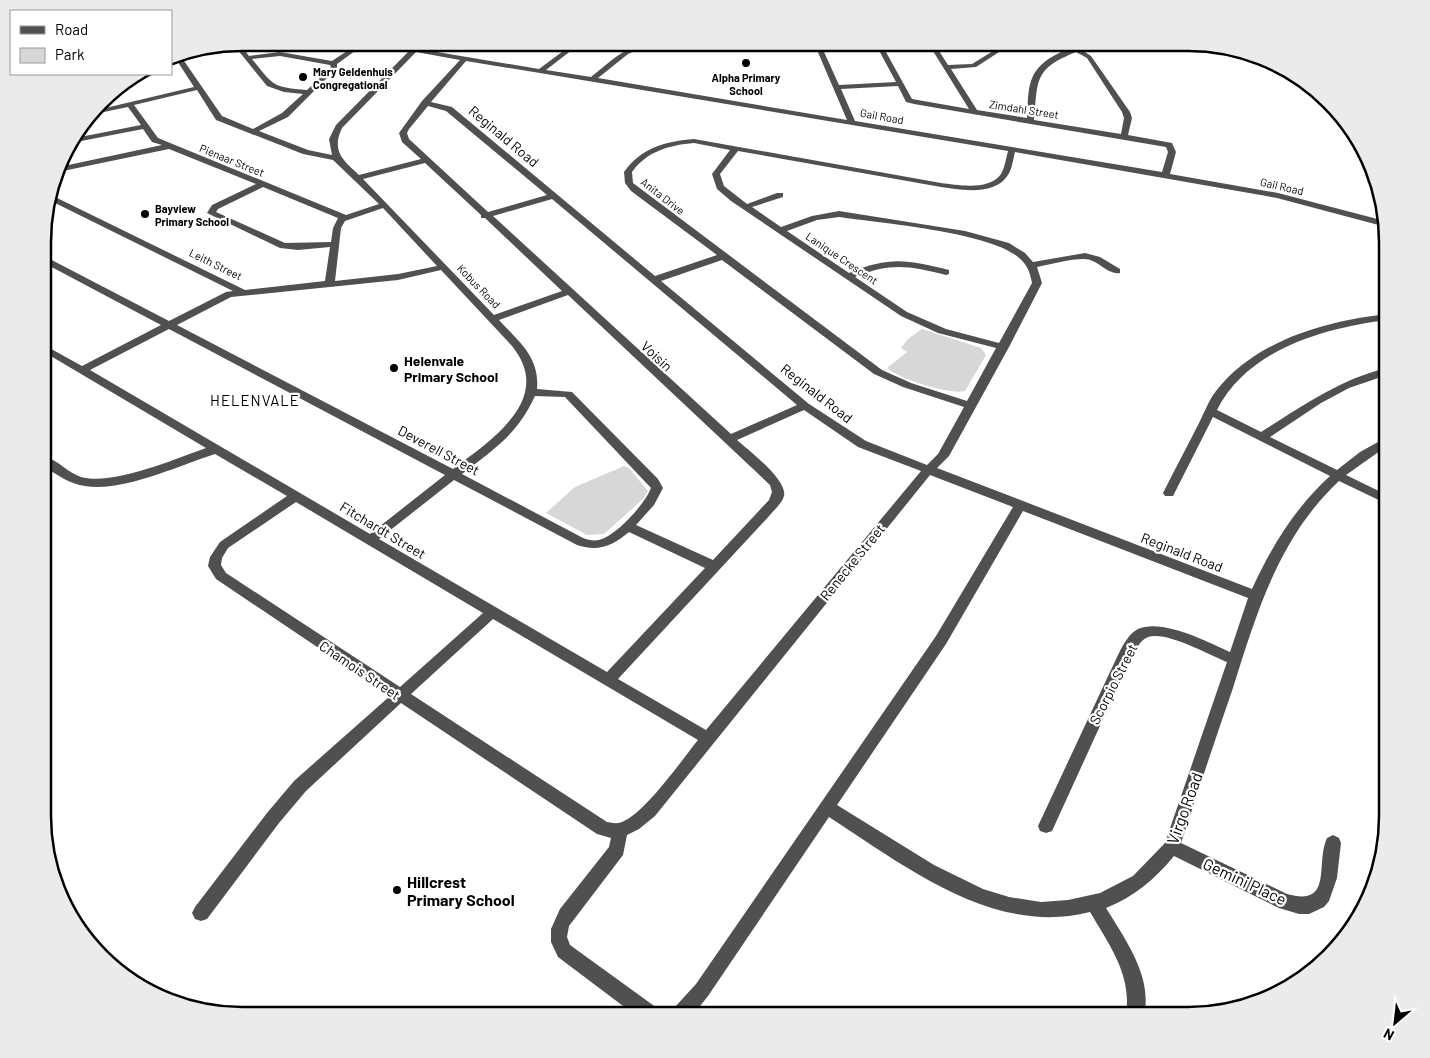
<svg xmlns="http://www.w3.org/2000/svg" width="1430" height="1058" viewBox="0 0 1430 1058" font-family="Barlow,sans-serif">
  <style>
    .green { fill: #d7d7d7 }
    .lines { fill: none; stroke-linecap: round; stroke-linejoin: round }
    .minor { fill: #505050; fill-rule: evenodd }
    .poi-dot { fill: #000; stroke: #fff; stroke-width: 2 }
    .labels { text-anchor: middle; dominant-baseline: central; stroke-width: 4.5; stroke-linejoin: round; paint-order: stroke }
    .far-poi-label { font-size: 11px; font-weight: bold; fill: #000; stroke: #fff; text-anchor: start }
    .far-street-label { font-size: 11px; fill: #000; stroke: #fff }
    .street-label { font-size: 14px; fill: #000; stroke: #fff }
    .poi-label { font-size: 14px; font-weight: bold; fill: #000; stroke: #fff; text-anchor: start }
    .neighbourhood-label { font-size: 15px; letter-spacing: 1px; fill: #000; stroke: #fff }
    .near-street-label { font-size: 16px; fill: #000; stroke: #fff }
    .near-poi-label { font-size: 16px; font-weight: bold; fill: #000; stroke: #fff; text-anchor: start }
    .rim { fill: none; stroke: #000; stroke-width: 2.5 }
  </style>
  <rect width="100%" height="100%" fill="#fff"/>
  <g class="green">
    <path d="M922 329 981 348 986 355 965 391C950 395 899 379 887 368L907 352 901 348 908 339Z"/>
    <polygon points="624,466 629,468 648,491 643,499 604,534 587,535 546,513 575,487"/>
  </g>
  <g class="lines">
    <path class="minor" d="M239 43 249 56 280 52 332 61 359 43H366L337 64V68L288 117 259 131 308 150 332 155 329 139 336 125 409 51 373 45 370 43 413 48 418 44 421 46 419 49 539 69 574 43H581L546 70 591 77C609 63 628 43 652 43L628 54 598 78 847 120 814 43H820L839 85 896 82 875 43H881L912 99 969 109 928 43H934L948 65 972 64 1006 43H1013L976 67 951 69 977 110 1027 118C1028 105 1027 88 1033 76 1044 54 1079 43 1101 43L1082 50 1091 56 1130 112 1132 118 1128 135 1172 143 1176 152 1170 174 1278 193 1385 221 1386 227 1277 198 1015 152C1013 160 1012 169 1008 175 995 196 961 190 941 187L738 151 720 174 724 186 747 204 777 193H783V197L752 207 781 227 812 216 839 211 965 231 1009 243 1025 253 1033 262 1085 253 1100 257 1120 269V273C1107 275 1098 259 1084 259 1069 259 1052 264 1037 267L1042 283 1009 347 949 456 937 468 1252 589C1271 547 1295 508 1330 476L1213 417 1173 496H1165L1163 493C1175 469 1188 445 1200 421 1205 411 1209 400 1216 391 1256 340 1326 321 1387 314V320C1324 328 1248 349 1217 410L1261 432C1301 407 1340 379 1387 368V375L1349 388 1321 403 1270 437 1337 470 1360 452 1387 437V446L1346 475 1387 495V504L1339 481C1279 537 1257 612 1233 688 1215 740 1198 791 1181 843L1287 894C1334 907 1315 864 1327 838L1333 835 1339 838 1341 843 1337 878 1329 901 1324 907 1309 914H1299L1279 908 1174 856C1155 879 1134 897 1106 908 1125 939 1153 977 1144 1015H1126C1132 975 1110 946 1090 912 994 937 905 866 829 817L708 996 693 1015H672L674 1008 696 984 936 636 1013 507 930 475 655 816 639 829 627 835 623 855 569 926 567 937 570 945 657 1008 659 1015H635L558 957 551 942V929L560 909 609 847 611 838 597 834 401 703 306 791 279 823 207 919 201 921 195 919 192 913 195 907 267 813 294 781 390 696 216 579 208 566 210 557 220 542 287 496 215 454C177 466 124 492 85 486 70 484 57 475 44 466V456C58 460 68 473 81 477 112 486 175 459 206 448L44 352V345L82 366 161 325 44 263V256L169 321 226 292 233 291 49 200 51 195 245 290 325 281 330 247 298 250 280 248 207 213 212 205 256 184 169 149 58 172 59 167 162 145 152 142 143 129 71 143 75 138 141 125 128 107 94 114 97 110 194 87 174 56 180 55 222 116 253 129 282 113 303 94 284 92 267 86 233 44ZM416 52 460 60 422 101 399 133 402 142 421 159 359 175C343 160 331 151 342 128ZM1076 52 1087 58 1122 112 1124 118 1121 134 1034 120C1038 79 1034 69 1076 52ZM280 56 330 65 331 67 307 90C272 87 274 86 252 59ZM466 61 540 73 1008 151C1006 158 1005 167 1001 174 989 191 958 185 941 183L694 139C666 141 641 148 624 172L625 183 631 191 717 255 655 276 452 107 431 102ZM898 86 906 102 914 104 1166 147 1168 152 1162 172 855 121 841 89ZM197 90 216 120 303 154 333 160 379 204 346 215 158 138 134 105ZM428 106 446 111 547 195 488 212 409 139 407 133 409 129ZM694 143 730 150 712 174 717 189 731 201 901 316 938 333 996 348 967 401 911 383 882 370 633 183 632 172C647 151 670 145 694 143ZM425 163 481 215V218H485L562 291 494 315 363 179ZM263 187 338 218 333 228 331 242 285 243 216 212 218 209ZM552 199 797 405 731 434 493 216ZM383 208 437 266 398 274 335 281 341 228 345 221ZM839 217C881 223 988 232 1018 257 1027 264 1030 272 1032 283L999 343 946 329 907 312 855 277C891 262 910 266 946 275L949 274V270C908 260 890 256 849 273L787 231 817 220ZM722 260 874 374 903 387 964 407 938 454 927 465 866 441 809 404 661 281ZM441 270 512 346C555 399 491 440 453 469L177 325 231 297 398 280ZM568 295 770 485 772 492 769 500 713 560 636 525 654 505 663 488 658 479 572 392 537 389C540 357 519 342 499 320ZM169 329 445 475 370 534 90 370ZM535 396 565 397 651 488C645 504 616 536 599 540 594 541 588 540 583 538L462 474C495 448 517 435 535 396ZM804 410 858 447 921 471 706 730 618 679 770 515C775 509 782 503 784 496 788 480 748 450 737 440ZM454 480 577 545C599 552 612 546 629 532L705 568 607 672 379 539ZM296 502 483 613 400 687 226 573 221 565 222 558 228 548ZM1023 511 1248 598 1230 652C1208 642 1162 618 1138 629 1128 634 1122 647 1117 657L1038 826 1040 831 1046 833 1052 831 1131 658C1135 651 1140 640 1148 637 1167 631 1209 655 1227 662L1165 843 1133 876 1100 893 1068 900 1041 902 1009 897 983 889 934 865 837 805 946 644ZM493 619 698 740C682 760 644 814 622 822 617 824 612 823 607 822L411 694Z"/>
  </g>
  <g class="poi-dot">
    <circle cx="746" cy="63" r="5"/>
    <circle cx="303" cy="77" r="5"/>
    <circle cx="145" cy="214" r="5"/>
    <circle cx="394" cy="368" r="5"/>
    <circle cx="397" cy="890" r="5"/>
  </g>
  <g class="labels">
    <g class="far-poi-label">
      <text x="313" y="71">Mary Geldenhuis<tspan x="313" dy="13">Congregational</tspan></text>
      <text x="746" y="77" text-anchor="middle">Alpha Primary<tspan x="746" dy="13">School</tspan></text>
      <text x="155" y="208">Bayview<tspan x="155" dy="13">Primary School</tspan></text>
    </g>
    <g class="far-street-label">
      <text transform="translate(1024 109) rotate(9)">Zimdahl Street</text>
      <text transform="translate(882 116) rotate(10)">Gail Road</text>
      <text transform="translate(232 160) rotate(22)">Pienaar Street</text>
      <text transform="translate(1282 186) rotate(13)">Gail Road</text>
      <text transform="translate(663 196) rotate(38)">Anita Drive</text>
      <text transform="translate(842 258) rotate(34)">Lanique Crescent</text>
      <text transform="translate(216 264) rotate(26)">Leith Street</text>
      <text transform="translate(479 286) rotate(46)">Kobus Road</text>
    </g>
    <g class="street-label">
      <text transform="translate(504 136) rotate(40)">Reginald Road</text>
      <text transform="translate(657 356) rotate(43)">Voisin</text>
      <text transform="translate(817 393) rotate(38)">Reginald Road</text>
      <text transform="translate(439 450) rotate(28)">Deverell Street</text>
      <text transform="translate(383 530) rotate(31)">Fitchardt Street</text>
      <text transform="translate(1182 552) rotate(21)">Reginald Road</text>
      <text transform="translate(852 562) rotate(-51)">Renecke Street</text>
      <text transform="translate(360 670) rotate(34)">Chamois Street</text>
      <text transform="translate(1113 684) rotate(-63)">Scorpio Street</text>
    </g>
    <g class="poi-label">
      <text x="404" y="360">Helenvale<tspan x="404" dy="16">Primary School</tspan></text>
    </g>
    <g class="neighbourhood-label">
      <text x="255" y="400">HELENVALE</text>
    </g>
    <g class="near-street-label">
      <text transform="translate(1184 808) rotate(-70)">Virgo Road</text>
      <text transform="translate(1245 881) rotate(25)">Gemini Place</text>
    </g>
    <g class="near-poi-label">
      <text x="407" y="881">Hillcrest<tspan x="407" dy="18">Primary School</tspan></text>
    </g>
  </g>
  <path d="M0 0H1430V1058H0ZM242 51H1188A191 191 0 0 1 1379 242V816A191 191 0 0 1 1188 1007H242A191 191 0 0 1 51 816V242A191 191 0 0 1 242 51Z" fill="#ebebeb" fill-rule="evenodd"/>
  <path class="rim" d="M242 51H1188A191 191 0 0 1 1379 242V816A191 191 0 0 1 1188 1007H242A191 191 0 0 1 51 816V242A191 191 0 0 1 242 51Z"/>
  <rect x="10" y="10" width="162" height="65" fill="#ffffff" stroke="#999999"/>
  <rect x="20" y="26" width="25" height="8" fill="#505050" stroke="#999999"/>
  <text x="55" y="35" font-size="15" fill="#000000">Road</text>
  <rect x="20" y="48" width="25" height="15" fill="#d7d7d7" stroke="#999999"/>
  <text x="55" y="60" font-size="15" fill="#000000">Park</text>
  <g transform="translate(1395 1023) rotate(208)" stroke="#ffffff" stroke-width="4" paint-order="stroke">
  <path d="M0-4L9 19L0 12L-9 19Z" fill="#000000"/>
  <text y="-8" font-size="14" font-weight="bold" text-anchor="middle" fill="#000000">N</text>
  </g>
</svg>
